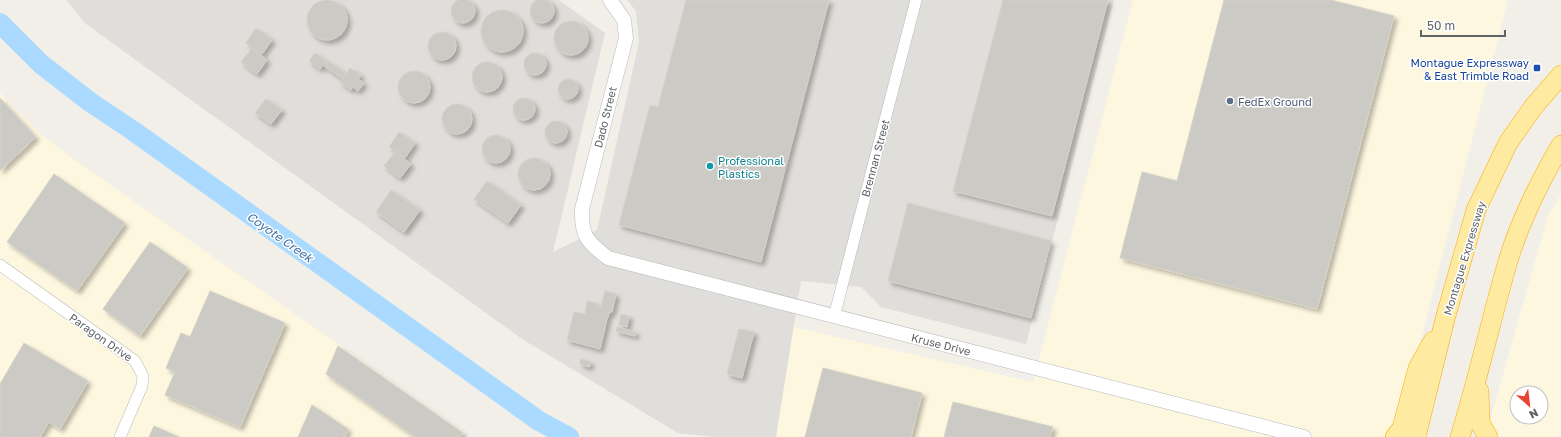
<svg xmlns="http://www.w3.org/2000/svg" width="1561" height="437" viewBox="0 0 1561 437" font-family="'Golos Text',sans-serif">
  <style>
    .commercial { fill: #fef7e0; fill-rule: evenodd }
    .industrial { fill: #e0deda }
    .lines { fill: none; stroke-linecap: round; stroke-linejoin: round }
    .river { stroke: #aadaff; stroke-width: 20 }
    .building { fill: #cccac5; stroke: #d6d1c6; filter: url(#shadow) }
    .minor-casing { stroke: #b5b8bc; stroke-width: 12 }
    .tertiary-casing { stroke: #b5b8bc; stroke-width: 15 }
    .trunk-casing { stroke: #f9ab00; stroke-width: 20 }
    .minor { stroke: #fff; stroke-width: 11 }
    .tertiary { stroke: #fff; stroke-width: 14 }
    .trunk { stroke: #feeaa1; stroke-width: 19 }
    .transit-dot { fill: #1a4fb4; stroke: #fff; stroke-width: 1.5 }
    .service-dot { fill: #5c6f8a; stroke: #fff; stroke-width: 1.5 }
    .culture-dot { fill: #0f9aa8; stroke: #fff; stroke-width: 1.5 }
    .labels { text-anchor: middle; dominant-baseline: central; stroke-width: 3; stroke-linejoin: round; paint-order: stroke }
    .transit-label { font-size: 11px; fill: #164399; stroke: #fff; text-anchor: end }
    .service-label { font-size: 11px; fill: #4e5e75; stroke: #fff; text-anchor: start }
    .street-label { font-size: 11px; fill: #5f6368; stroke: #fff }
    .culture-label { font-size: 11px; fill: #0d838f; stroke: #fff; text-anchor: start }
    .water-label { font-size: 12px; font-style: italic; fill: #4174aa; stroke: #fff }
  </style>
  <defs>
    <filter id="shadow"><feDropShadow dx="3.5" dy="3.5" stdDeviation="2" flood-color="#0004"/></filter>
  </defs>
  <rect width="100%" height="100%" fill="#f1efe8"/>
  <g class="commercial">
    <polygon points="1133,0 1508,0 1396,437 776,437 793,327 1033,382"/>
    <polygon points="0,93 42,135 72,158 465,433 463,437 0,437"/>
    <path d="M1561 195V437H1497L1488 428 1548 215ZM1517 393H1541V417H1517Z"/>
  </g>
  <polygon class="industrial" points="66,0 559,0 605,33 553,252 597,230 639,42 636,11 627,0 1114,0 1026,344 881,307 861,287 801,281 776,437 714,437 678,433 522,339 86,24"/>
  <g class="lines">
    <polyline class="river" points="0,23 41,64 90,102 132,130 539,421 569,437"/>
  </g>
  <g class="building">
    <circle cx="542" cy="11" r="12"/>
    <circle cx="463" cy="11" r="12"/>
    <circle cx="327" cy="20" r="20"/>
    <polygon points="686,0 829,0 761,262 619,225 650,105 658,107"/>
    <polygon points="1003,0 1108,0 1052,216 953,191"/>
    <polygon points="1224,0 1331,0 1394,16 1317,309 1120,258 1142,172 1177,181"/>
    <circle cx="502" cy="31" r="21"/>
    <circle cx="571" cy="38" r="17"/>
    <polygon points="256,28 272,40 262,54 246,43"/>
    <circle cx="442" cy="46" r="14"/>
    <polygon points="252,48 267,60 257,74 241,62"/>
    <circle cx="535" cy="64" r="11"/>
    <polygon points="315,53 326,61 320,69 309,61"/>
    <polygon points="328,61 345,73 341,78 324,66"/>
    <circle cx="487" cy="77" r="15"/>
    <polygon points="350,68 361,75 358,79 364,83 358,91 353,87 351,90 340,82"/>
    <circle cx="414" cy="87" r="16"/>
    <circle cx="568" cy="89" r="10"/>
    <polygon points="0,98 36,137 0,171"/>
    <circle cx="524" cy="109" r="11"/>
    <polygon points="266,99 282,110 271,124 255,113"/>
    <circle cx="457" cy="119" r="15"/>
    <circle cx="556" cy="132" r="11"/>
    <polygon points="399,132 415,143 405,158 389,147"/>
    <circle cx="496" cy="149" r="14"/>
    <polygon points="395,152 411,164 400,178 384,166"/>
    <circle cx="534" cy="174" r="16"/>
    <polygon points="54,174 125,223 77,291 7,242"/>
    <polygon points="487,181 521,205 508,223 474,199"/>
    <polygon points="391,190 420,210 404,232 376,212"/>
    <polygon points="908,203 1051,241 1031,318 888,281"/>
    <polygon points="150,242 188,268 140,336 103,309"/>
    <polygon points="210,291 285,323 240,427 165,395 175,372 166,368 181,333 190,337"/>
    <polygon points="605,291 616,294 612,312 610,312 607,319 600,349 567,340 574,312 585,314 587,301 598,304 597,307 601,307"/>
    <polygon points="621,314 629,316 627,327 619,325"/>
    <polygon points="617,327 636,332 635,336 616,331"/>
    <polygon points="739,329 754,332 742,378 727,374"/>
    <polygon points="24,343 88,381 60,429 49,422 40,437 0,437 0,384"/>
    <polygon points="338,346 463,433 460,437 415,437 326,374"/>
    <polygon points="581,359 591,362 589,367 580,364"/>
    <polygon points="823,368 922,393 911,437 805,437"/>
    <polygon points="953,402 1053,427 1050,437 944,437"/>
    <polygon points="312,405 348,429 345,437 339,435 338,437 298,437"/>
    <polygon points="154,426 179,437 149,437"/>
  </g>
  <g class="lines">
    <defs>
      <g id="minor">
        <polyline points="0,265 135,361 143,376 142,386 120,437"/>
        <polyline points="834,317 916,0"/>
      </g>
      <path id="tertiary" d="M610 0 624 20 626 38 582 209C581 236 587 242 608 258L1304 437"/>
      <g id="trunk">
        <polyline points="1479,391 1480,423 1488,437"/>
        <polyline points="1395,437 1402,428 1418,368 1433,341"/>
        <polyline points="1416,437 1445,319 1476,210 1508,143 1534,106 1561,75"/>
        <path d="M1460 437C1478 379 1491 319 1508 261 1520 221 1540 181 1561 145"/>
      </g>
    </defs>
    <use href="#minor" class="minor-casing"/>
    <use href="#tertiary" class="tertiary-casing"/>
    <use href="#trunk" class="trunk-casing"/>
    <use href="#minor" class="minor"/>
    <use href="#tertiary" class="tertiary"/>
    <use href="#trunk" class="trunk"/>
  </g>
  <rect class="transit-dot" x="1533" y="64" width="8" height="8" rx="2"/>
  <circle class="service-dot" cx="1230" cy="101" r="4"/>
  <circle class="culture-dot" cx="710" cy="166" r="4"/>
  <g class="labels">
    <g class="transit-label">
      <text x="1529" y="62">Montague Expressway<tspan x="1529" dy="13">&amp; East Trimble Road</tspan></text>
    </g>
    <g class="service-label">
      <text x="1238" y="101">FedEx Ground</text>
    </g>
    <g class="street-label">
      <text transform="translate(605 117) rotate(-76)">Dado Street</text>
      <text transform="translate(875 158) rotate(-75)">Brennan Street</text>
      <text transform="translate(1464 258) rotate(-73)">Montague Expressway</text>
      <text transform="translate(101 337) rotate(35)">Paragon Drive</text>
      <text transform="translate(941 344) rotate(14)">Kruse Drive</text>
    </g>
    <g class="culture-label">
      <text x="718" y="160">Professional<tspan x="718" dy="13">Plastics</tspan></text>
    </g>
    <g class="water-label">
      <text transform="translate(280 237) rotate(35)">Coyote Creek</text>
    </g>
  </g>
  <g transform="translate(1529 405) rotate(152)"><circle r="19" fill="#ffffff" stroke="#bfc1c3"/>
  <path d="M0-3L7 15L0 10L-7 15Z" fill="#ea4335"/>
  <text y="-6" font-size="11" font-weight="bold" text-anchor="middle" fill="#5f6368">N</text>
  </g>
  <path d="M1421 30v6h84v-6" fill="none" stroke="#5f6368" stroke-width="2"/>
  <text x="1427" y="30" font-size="12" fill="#5f6368" stroke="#ffffff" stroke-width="3" paint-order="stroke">50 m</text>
</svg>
